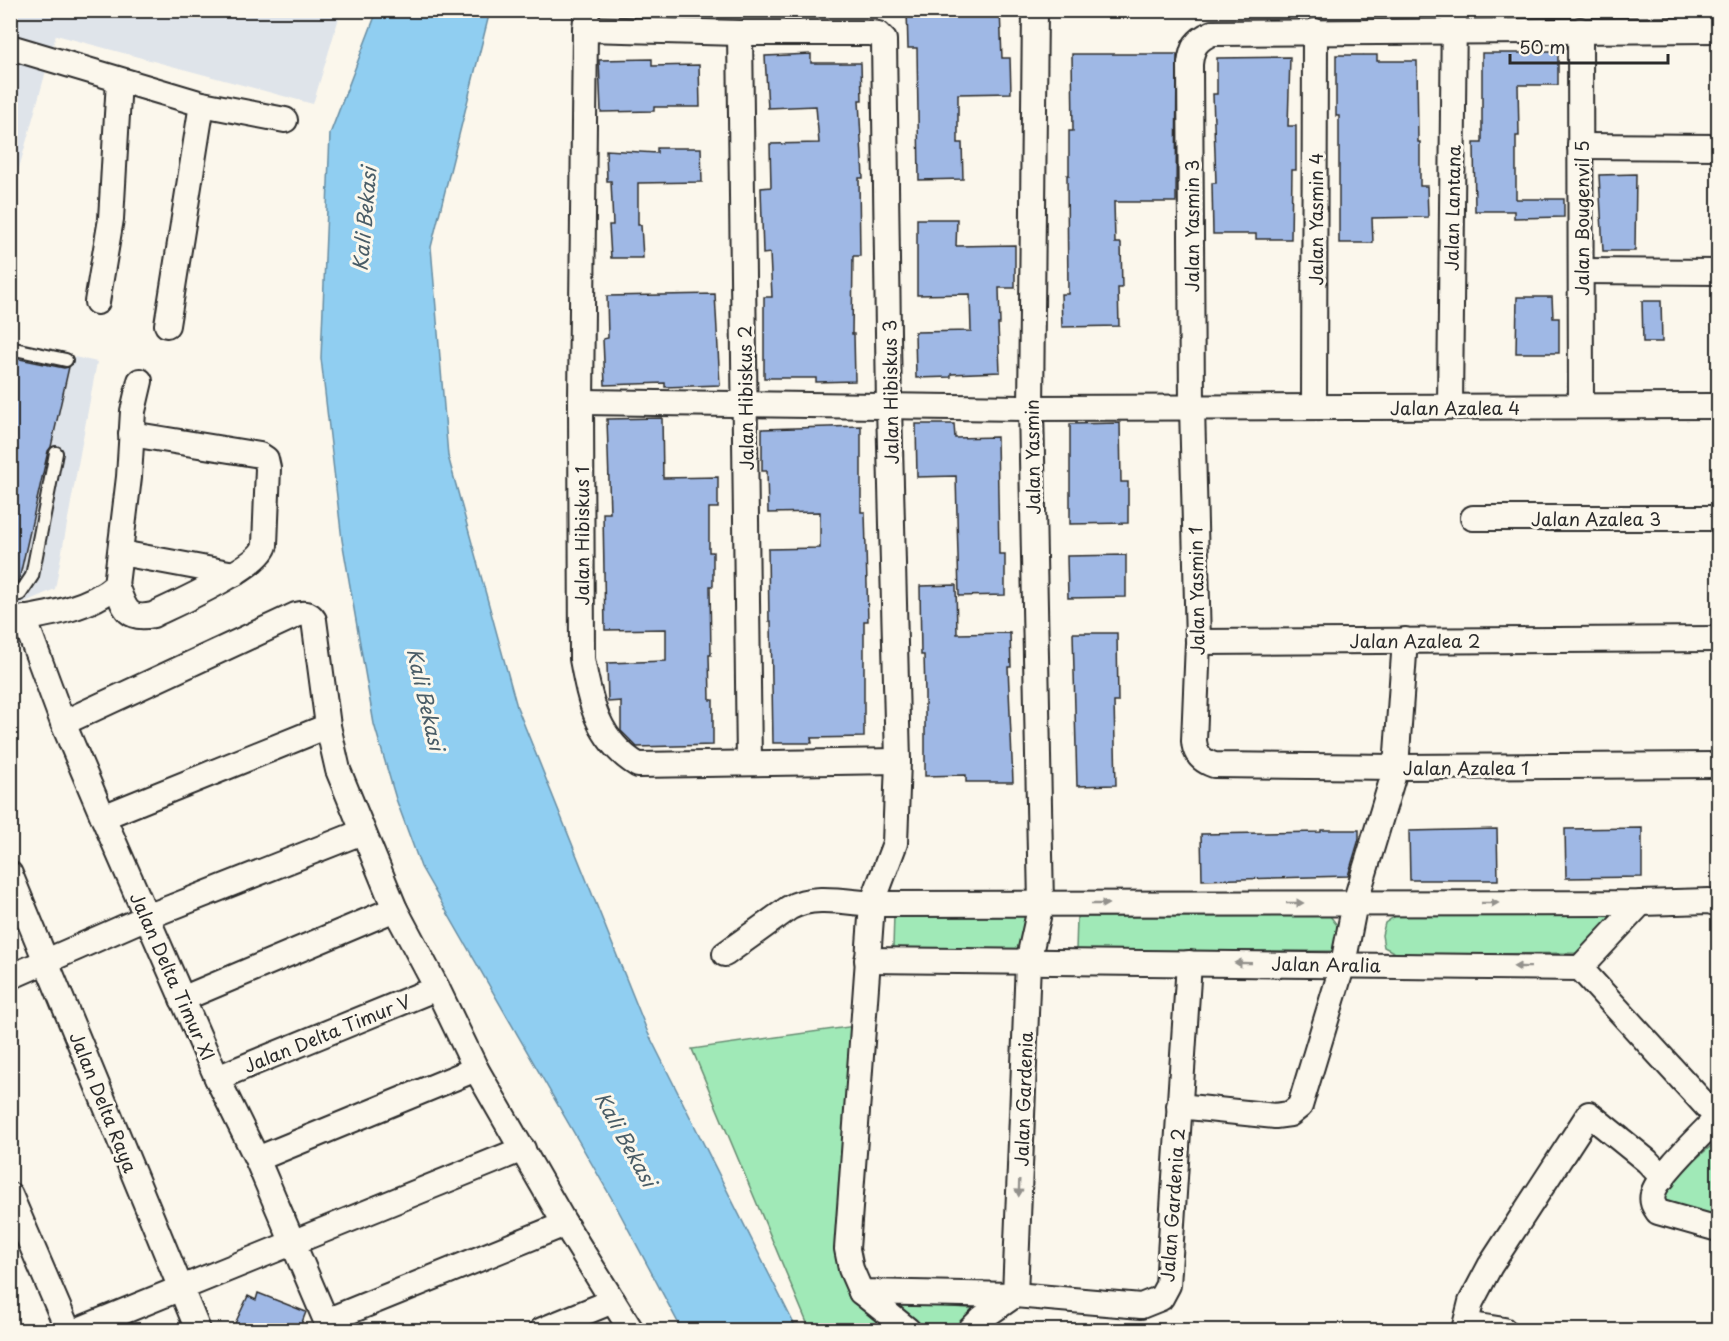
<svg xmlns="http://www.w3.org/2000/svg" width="1729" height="1341" viewBox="0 0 1729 1341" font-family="'Playpen Sans',sans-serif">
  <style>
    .built { fill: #dfe4ea }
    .green { fill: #a0e9b7; stroke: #668a71; stroke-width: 1.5 }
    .water { fill: #90cef1; stroke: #688da2; stroke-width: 1.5 }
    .building { fill: #9fb8e5; stroke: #2b2b2b; stroke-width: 1.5 }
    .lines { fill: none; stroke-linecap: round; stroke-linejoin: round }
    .service-casing { stroke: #2b2b2b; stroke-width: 16 }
    .minor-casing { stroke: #2b2b2b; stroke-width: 28 }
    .service { stroke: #fbf7ec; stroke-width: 12 }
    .minor { stroke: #fbf7ec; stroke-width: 24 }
    .oneway { fill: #93918c }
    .labels { text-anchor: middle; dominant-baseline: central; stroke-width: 6; stroke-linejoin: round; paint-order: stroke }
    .street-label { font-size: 18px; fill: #2b2b2b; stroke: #fbf7ec }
    .water-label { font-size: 20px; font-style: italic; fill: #495c66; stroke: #fbf7ec }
  </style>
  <rect width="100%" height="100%" fill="#fbf7ec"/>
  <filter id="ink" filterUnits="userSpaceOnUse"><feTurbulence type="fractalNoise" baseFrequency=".0167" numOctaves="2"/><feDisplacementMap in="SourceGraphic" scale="12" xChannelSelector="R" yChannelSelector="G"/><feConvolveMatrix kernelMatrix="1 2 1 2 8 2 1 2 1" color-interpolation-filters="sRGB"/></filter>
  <g filter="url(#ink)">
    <g class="built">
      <polygon points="10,11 341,11 313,104 56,35 16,179 10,178"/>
      <polygon points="11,343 97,362 55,589 11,608"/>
    </g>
    <g class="green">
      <polygon points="894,914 1025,915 1025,951 893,948"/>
      <polygon points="1609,914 1613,920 1577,953 1399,955 1384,947 1382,935 1385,923 1397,915"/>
      <polygon points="1330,916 1337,925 1338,942 1334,951 1076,951 1077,917"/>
      <polygon points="855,1026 844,1256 892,1330 810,1330 692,1049"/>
      <polygon points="1718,1140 1718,1222 1664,1210 1664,1186"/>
      <polygon points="890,1302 978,1309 960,1330 914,1330"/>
    </g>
    <polygon class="water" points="377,11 490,11 431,247 448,456 517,707 648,1033 797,1330 682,1330 616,1206 421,867 396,799 374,724 342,540 321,358 330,134"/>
    <g class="building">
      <polygon points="907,10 1000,10 1002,58 1010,58 1011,93 958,94 958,143 962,143 963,179 919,180 917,48 908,48"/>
      <polygon points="1524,51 1558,51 1558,85 1518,85 1519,136 1516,136 1516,199 1564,199 1564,217 1514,218 1514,211 1475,211 1474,143 1482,143 1482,53 1524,53"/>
      <polygon points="811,54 811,63 861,63 862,100 859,100 863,178 859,178 860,256 853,256 852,334 854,334 855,381 816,382 816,378 764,378 764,297 772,297 770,253 763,254 761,188 771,187 770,144 819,143 816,106 768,108 765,56"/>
      <polygon points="1072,54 1177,54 1176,202 1114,202 1115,243 1121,243 1122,288 1118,288 1119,326 1062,327 1061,294 1068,294 1067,175 1069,175 1069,131 1073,131"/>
      <polygon points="1336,55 1377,55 1377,61 1417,61 1418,142 1420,142 1420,186 1427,186 1428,217 1372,218 1373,243 1339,243 1339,116 1336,116"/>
      <polygon points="1290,57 1288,126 1296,126 1296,170 1292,170 1291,239 1256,239 1256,234 1213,234 1212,183 1216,183 1213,94 1217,94 1217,58"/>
      <polygon points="652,59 652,66 699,65 700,107 654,107 654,111 601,112 599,60"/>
      <polygon points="657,148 701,148 702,182 638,183 638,225 641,225 643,258 611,258 609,225 613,225 611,181 607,181 606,150 657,153"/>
      <polygon points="1636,174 1635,251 1603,251 1599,175"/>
      <polygon points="917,219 957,219 956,246 1015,245 1015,288 999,288 1000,324 998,324 1000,372 951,374 951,377 916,378 915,332 971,331 970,294 917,295"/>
      <polygon points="715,294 720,385 665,387 665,383 605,385 603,339 608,338 607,296"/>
      <polygon points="1517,297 1552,297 1553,318 1559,318 1559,353 1516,353"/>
      <polygon points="1642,301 1661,301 1662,342 1643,342"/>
      <polygon points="10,357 64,368 69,367 51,447 48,451 19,580 15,586 10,587"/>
      <polygon points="662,418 663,478 718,477 718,508 709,508 709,552 713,552 713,586 710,586 711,655 709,655 710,700 713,700 713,745 637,747 621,731 621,701 608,702 607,663 666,661 666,629 605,630 603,513 610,513 607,419"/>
      <polygon points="1120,423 1121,482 1128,482 1128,523 1070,524 1070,424"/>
      <polygon points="916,424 954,424 955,438 997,437 999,554 1005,554 1005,595 959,596 956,476 917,477"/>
      <polygon points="861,426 861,512 865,512 868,621 864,621 864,737 811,738 812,743 773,743 771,621 769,621 768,549 820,548 820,512 768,513 767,471 762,471 762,429"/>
      <polygon points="1126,555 1126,597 1068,598 1067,556"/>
      <polygon points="956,585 957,634 1010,633 1011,667 1008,667 1013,782 966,782 966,775 925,776 925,694 924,655 921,655 920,586"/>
      <polygon points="1073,633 1117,633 1118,702 1114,702 1116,785 1077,786"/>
      <polygon points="1642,828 1642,877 1566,878 1565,829"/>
      <polygon points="1497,829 1498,880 1410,880 1409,831"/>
      <polygon points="1321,830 1359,830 1359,839 1348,876 1202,880 1201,834 1321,832"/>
      <polygon points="258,1293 306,1312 299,1330 232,1330 248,1296 256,1300"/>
    </g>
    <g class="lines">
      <defs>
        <g id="service">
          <polyline points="10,348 66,360"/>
          <polyline points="10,595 20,594 32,576 56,453"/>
        </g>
        <g id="minor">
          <path d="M587 10 585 29 581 402 582 659C590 702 598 741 638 765L898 761"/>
          <polyline points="585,29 740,33 870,33 878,34 884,40 889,406 898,761 895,843 872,904 847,1249 851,1269 861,1292 1015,1295 1141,1306 1161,1298 1168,1285 1189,963"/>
          <polyline points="1580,30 1581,406"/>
          <path d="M1718 30 1212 33C1196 40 1192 47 1190 64L1192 407 1198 642 1194 741C1195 754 1202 761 1214 765L1396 767 1718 765"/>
          <polyline points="740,33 749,763"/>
          <polyline points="10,47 202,104 285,120"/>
          <polyline points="1580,146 1718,147"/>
          <polyline points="1581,271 1718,272"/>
          <polyline points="97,302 111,219 119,80"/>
          <polyline points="167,325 202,104"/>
          <polyline points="581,402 1023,408 1718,406"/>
          <polyline points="1450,406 1454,10"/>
          <polyline points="1314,407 1315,31"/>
          <polyline points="1473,518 1718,518"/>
          <polyline points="121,553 234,574"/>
          <path d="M116 585C124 606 126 621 153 615 175 604 260 567 265 545L268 468 266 459 260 455 131 434"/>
          <polyline points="24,618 63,723 103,817 217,1078 257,1159 330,1330"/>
          <path d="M10 621C45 615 89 609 116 585L129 477 133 411 140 381"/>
          <polyline points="1198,642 1718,639"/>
          <path d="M63 723 296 615C303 613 309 612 314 620L328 726 338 770 395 909 437 988 476 1069 565 1224 631 1330"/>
          <polyline points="103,817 328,726"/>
          <polyline points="10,874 198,1330"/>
          <path d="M725 954 789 908C813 894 845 902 872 904L1641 903 1709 901 1718 904"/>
          <polyline points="867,960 1580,968 1718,1119"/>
          <polyline points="1580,968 1641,903"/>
          <polyline points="10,977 147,917 362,832"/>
          <polyline points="182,999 395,909"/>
          <polyline points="217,1078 437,988"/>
          <polyline points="1179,1106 1275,1116 1290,1114 1300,1106 1343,964 1355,903 1396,767 1405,640"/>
          <path d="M1718 1117C1704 1132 1656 1177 1653 1194 1651 1202 1654 1206 1658 1212L1718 1229"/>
          <polyline points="257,1159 476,1069"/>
          <polyline points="10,1195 68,1330"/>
          <polyline points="861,1292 908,1330"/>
          <polyline points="1015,1295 1028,962 1041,904 1031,408 1035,10"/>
          <polyline points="326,1321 565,1224"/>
          <polyline points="1466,1324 1504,1330"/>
          <polyline points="78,1330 523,1149"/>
          <polyline points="542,1330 613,1301"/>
          <polyline points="970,1330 982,1318 1015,1295"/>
          <polyline points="1464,1330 1471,1302 1490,1266 1589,1114 1647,1161 1663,1178"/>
        </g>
      </defs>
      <use href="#service" class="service-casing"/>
      <use href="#minor" class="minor-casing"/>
      <use href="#service" class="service"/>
      <use href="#minor" class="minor"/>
    </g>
    <defs><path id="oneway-solid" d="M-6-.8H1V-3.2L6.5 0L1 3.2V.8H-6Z" transform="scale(1.5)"/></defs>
    <g class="oneway">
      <use href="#oneway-solid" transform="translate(1295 903)"/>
      <use href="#oneway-solid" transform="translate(1490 903)"/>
      <use href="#oneway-solid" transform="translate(1100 904)"/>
      <use href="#oneway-solid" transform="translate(1243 963) rotate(-179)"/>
      <use href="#oneway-solid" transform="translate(1522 967) rotate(-179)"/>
      <use href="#oneway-solid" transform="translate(1019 1188) rotate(92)"/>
    </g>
  </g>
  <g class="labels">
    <g class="street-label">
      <text transform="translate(1452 208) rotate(-89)">Jalan Lantana</text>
      <text transform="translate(1581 218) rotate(-90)">Jalan Bougenvil 5</text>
      <text transform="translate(1315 219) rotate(-90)">Jalan Yasmin 4</text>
      <text transform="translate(1191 226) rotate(-90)">Jalan Yasmin 3</text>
      <text transform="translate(890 392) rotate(-91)">Jalan Hibiskus 3</text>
      <text transform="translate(745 398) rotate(-91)">Jalan Hibiskus 2</text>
      <text x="1455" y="407">Jalan Azalea 4</text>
      <text transform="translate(1032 457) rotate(-91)">Jalan Yasmin</text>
      <text x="1596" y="518">Jalan Azalea 3</text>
      <text transform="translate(581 536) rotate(-90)">Jalan Hibiskus 1</text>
      <text transform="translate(1196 591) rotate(-91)">Jalan Yasmin 1</text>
      <text x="1415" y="640">Jalan Azalea 2</text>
      <text x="1466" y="767">Jalan Azalea 1</text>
      <text transform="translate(1326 964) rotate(1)">Jalan Aralia</text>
      <text transform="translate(173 976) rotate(66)">Jalan Delta Timur XI</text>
      <text transform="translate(327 1033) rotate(-22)">Jalan Delta Timur V</text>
      <text transform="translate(1023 1099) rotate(-88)">Jalan Gardenia</text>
      <text transform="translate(104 1102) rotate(68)">Jalan Delta Raya</text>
      <text transform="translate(1172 1205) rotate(-86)">Jalan Gardenia 2</text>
    </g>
    <g class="water-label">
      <text transform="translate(364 219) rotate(-85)">Kali Bekasi</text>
      <text transform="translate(426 699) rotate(77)">Kali Bekasi</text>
      <text transform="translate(626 1139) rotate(61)">Kali Bekasi</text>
    </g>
  </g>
  <rect width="1729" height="1341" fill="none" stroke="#fbf7ec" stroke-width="36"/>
  <rect x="18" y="18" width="1693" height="1305" fill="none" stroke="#2b2b2b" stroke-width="2" filter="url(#ink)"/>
  <path d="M1510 54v9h158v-9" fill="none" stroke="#2b2b2b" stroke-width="3"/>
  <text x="1519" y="54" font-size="18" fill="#2b2b2b" stroke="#fbf7ec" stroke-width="4.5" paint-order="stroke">50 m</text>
</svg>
